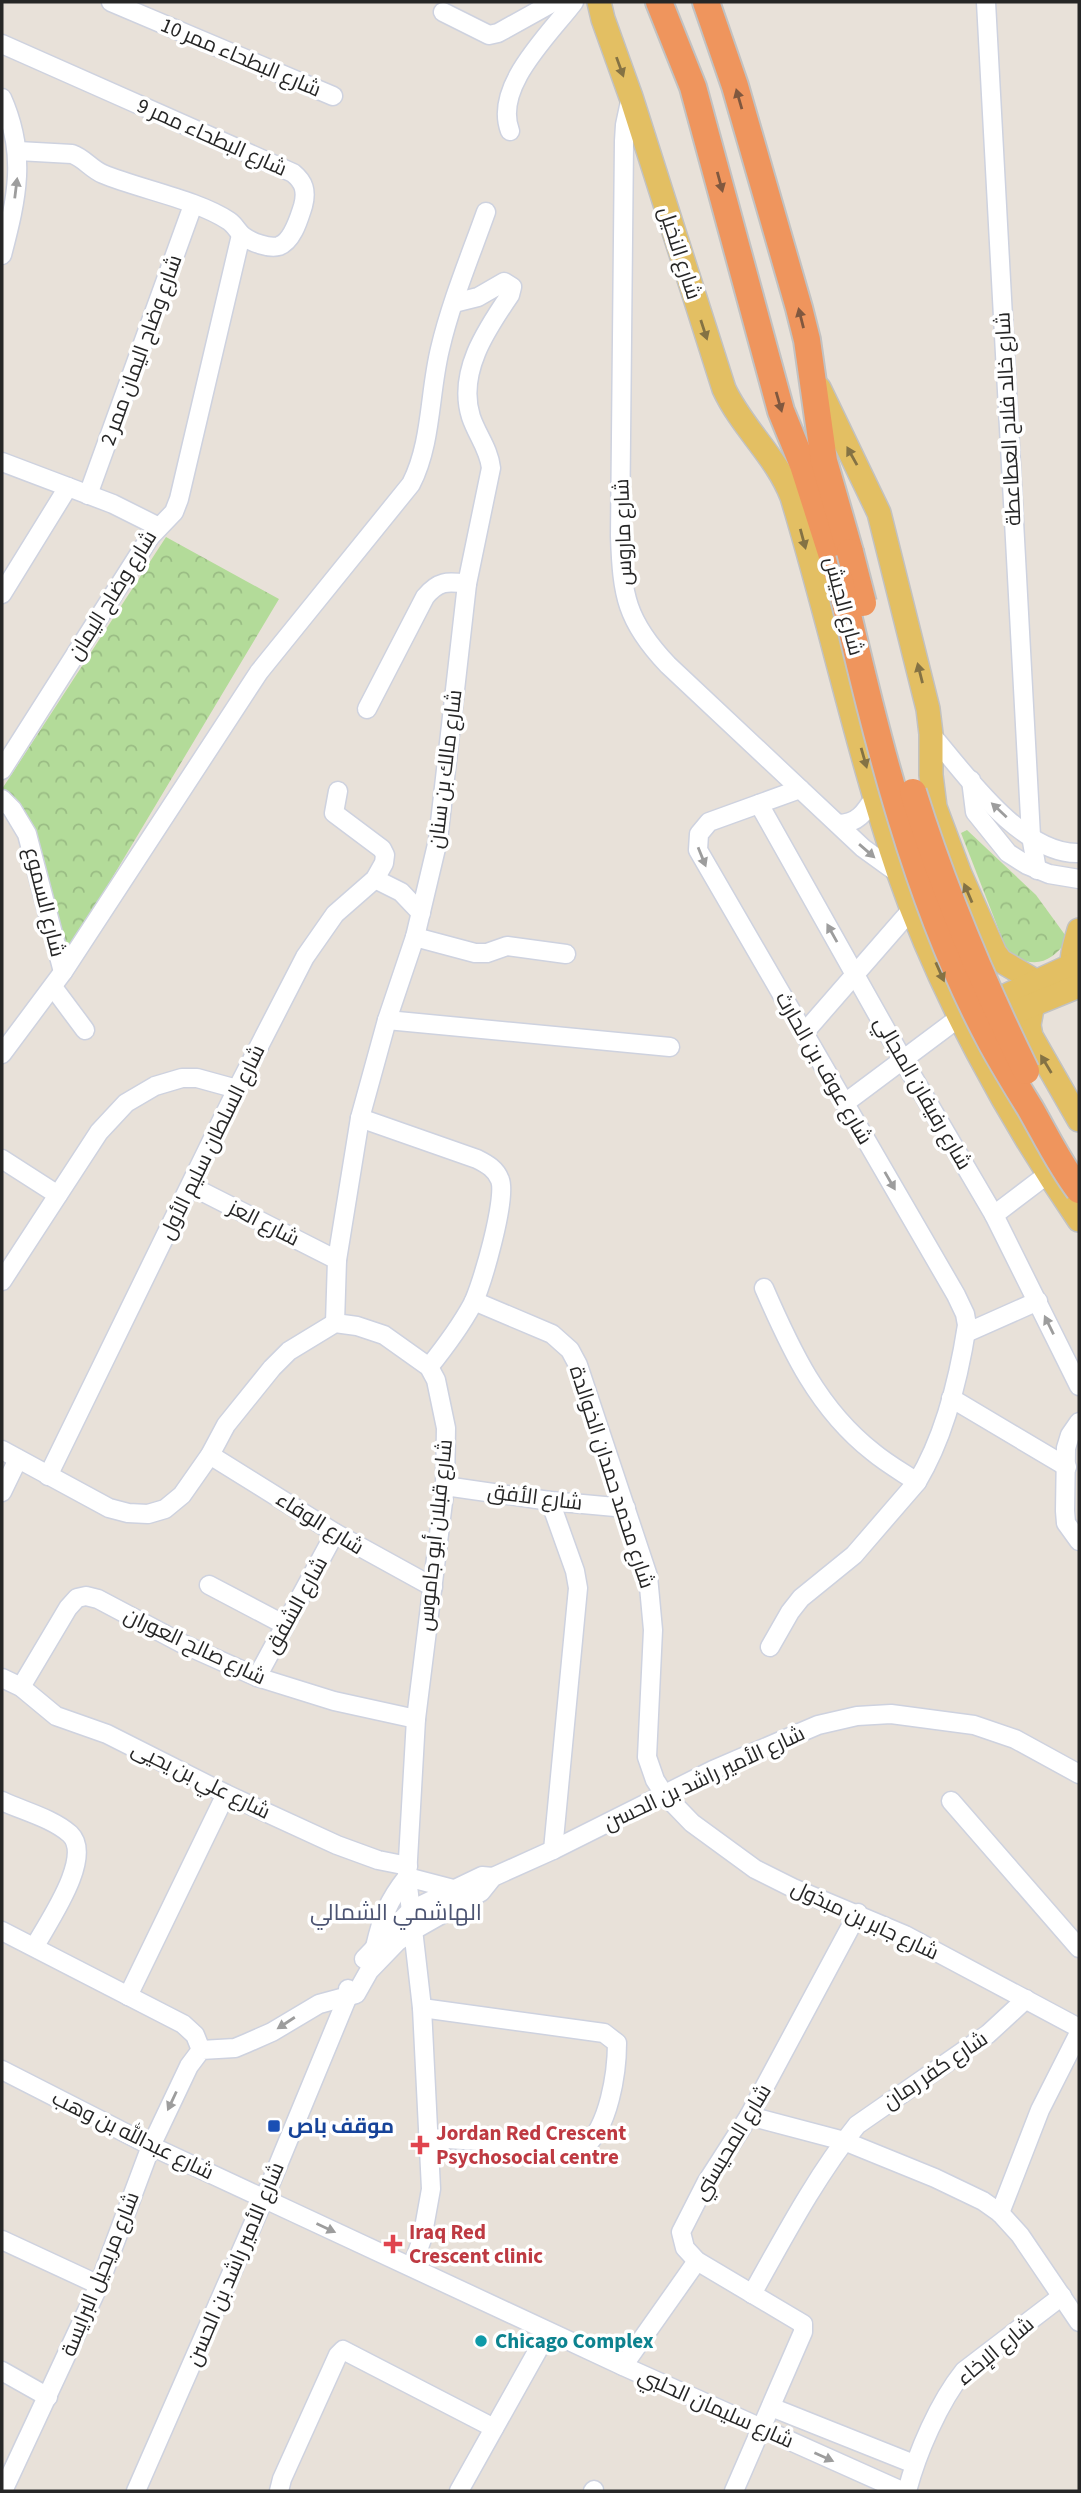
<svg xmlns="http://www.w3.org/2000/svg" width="1081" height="2493" viewBox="0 0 1081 2493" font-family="'Source Sans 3',Cairo,sans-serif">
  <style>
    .park { fill: url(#park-crowns) }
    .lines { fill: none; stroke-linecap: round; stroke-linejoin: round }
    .minor-casing { stroke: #ced2df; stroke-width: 21 }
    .major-casing { stroke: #c2c2c2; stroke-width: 26 }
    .highway-casing { stroke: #c2c2c2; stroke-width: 30 }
    .minor { stroke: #fff; stroke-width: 18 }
    .major { stroke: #e3bf63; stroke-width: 23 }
    .highway { stroke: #ef955d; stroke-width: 26 }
    .highway-bridge-casing { stroke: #c2c2c2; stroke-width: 30; stroke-linecap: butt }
    .highway-bridge { stroke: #ef955d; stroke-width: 26 }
    .oneway { fill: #847244 }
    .oneway2 { fill: #80583f }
    .oneway3 { fill: #9d9d9d }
    .transit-dot { fill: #1a4fb4; stroke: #fff; stroke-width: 2.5 }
    .health-dot { fill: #e0444e; stroke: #fff; stroke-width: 2.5 }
    .culture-dot { fill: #0f9aa8; stroke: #fff; stroke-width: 2.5 }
    .labels { text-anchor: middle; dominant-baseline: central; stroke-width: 7; stroke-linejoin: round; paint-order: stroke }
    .street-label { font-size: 21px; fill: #262626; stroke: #fff }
    .transit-label { font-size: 21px; font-weight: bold; fill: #164399; stroke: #fff; text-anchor: start }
    .health-label { font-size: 21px; font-weight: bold; fill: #be3a42; stroke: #fff; text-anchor: start }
    .culture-label { font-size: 21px; font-weight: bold; fill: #0d838f; stroke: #fff; text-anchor: start }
    .neighbourhood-label { font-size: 23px; fill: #4c5472; stroke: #fff }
  </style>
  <defs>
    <pattern id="park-crowns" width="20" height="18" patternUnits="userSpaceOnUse" patternTransform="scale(1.75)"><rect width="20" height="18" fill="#b3db99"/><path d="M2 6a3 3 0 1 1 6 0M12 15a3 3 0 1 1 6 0" fill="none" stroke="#9abc84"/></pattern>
  </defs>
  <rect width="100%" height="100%" fill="#e8e1d9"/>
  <g class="park">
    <polygon points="166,537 279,599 60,965 41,859 2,789"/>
    <path d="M967 830 1036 895 1068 939C1051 964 1032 970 1007 951L961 833Z"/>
  </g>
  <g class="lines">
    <defs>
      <g id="minor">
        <polyline points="111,2 333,96"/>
        <polyline points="986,2 1031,836 1037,870"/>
        <polyline points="443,12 489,35 498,33 554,2"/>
        <path d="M2 44 293 173C304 182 307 191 303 206 299 218 293 241 279 246 269 249 251 242 243 236 238 232 235 225 229 221 198 200 139 189 103 174 91 169 84 158 72 154L18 151"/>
        <path d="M631 97 625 125 624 141 620 536C622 595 626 621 668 665L863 848 899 874"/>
        <path d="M2 98C27 154 17 198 2 255"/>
        <path d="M510 131C493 87 549 35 574 2"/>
        <polyline points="2,462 113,504 159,527"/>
        <polyline points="88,495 193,205"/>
        <polyline points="2,594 68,487"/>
        <path d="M367 709 425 597C438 581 447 581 467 584"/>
        <path d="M931 734C965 774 1022 855 1079 853"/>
        <polyline points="2,770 150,537 174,512 179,499 241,235"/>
        <polyline points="971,780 975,812 1008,853 1027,865 1049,874 1079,879"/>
        <polyline points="2,799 12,809 27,834 63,972"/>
        <polyline points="759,804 903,1060 994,1215 1079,1386"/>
        <path d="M838 824C858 824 865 812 875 796"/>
        <polyline points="375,879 401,892 421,913"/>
        <polyline points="415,937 475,953 487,953 507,946 566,954"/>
        <polyline points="53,987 85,1030"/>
        <polyline points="387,1020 670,1047"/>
        <polyline points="804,1033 912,909"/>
        <path d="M2 1054 63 972 259 672 411 484C432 443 429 394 440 349 451 302 470 257 486 212"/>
        <polyline points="845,1103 960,1017"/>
        <path d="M360 1118 477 1159C487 1164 496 1169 500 1180 507 1198 482 1286 472 1305 460 1327 445 1347 429 1367"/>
        <polyline points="2,1159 58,1195"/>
        <polyline points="191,1186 337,1260"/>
        <polyline points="994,1215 1048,1174"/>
        <polyline points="2,1281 99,1132 126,1103 155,1086 182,1078 197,1078 237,1089"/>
        <path d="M764 1288C791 1350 818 1409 873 1452 886 1463 902 1472 917 1482"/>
        <polyline points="474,1301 552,1334 570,1350 578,1365 648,1576 653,1630 647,1757 655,1780 664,1794 692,1823 755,1869 793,1888 905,1935 1079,2028"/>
        <path d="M335 1323 337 1260 360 1118 387 1020 415 937 438 840 467 584 491 468C489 449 477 435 471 417 457 373 486 330 510 295L512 287 504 282 478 297 454 303"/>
        <polyline points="966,1333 1038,1301"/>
        <polyline points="951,1398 1067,1467"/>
        <polyline points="1079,1422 1070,1435 1066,1448 1065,1511 1066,1523 1079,1541"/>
        <polyline points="2,1450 109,1508 128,1513 148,1514 165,1509 182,1495 210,1455 226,1425 272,1368 289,1351 335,1323 357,1326 384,1335 429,1367 436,1380 446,1428 445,1486 416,1719 407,1877 422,2008 431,2189 422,2239 412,2267"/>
        <polyline points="210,1455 335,1533 433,1587"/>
        <polyline points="48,1476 237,1089 305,957 335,914 375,879 384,863 385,855 382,849 334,813 338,791"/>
        <polyline points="445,1486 550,1501 626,1508"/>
        <polyline points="2,1492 18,1459"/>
        <polyline points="550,1501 575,1571 578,1588 553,1850"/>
        <polyline points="209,1585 285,1625"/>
        <path d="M770 1647 790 1612 801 1598 854 1555 917 1482C945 1436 959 1377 967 1325L965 1314 956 1295 698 850 699 834 709 822 800 789"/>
        <polyline points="257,1677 335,1533"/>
        <polyline points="2,1678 21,1687 56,1716 107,1734 226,1794 337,1845 378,1860 408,1866"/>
        <polyline points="21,1687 68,1608 77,1598 86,1596 98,1599 183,1644 257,1677 334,1701 416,1719"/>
        <path d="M2 1801C23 1811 52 1818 70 1834 94 1857 48 1922 35 1946"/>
        <polyline points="951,1801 1079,1948"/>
        <polyline points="2,1931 183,2024 195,2035 201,2050"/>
        <path d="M375 1947C382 1917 388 1901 407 1877L453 1889"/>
        <polyline points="364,1959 411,1910 482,1876 493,1877"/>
        <polyline points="128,1996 226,1794"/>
        <path d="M422 2008 604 2033 617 2043C617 2072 609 2128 584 2147L429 2138"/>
        <polyline points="2,2070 151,2146 623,2366 902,2491"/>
        <polyline points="749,2116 844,2141 935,2178 983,2201 1000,2213 1020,2235 1079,2322"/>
        <polyline points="1000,2213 1040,2110 1079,2033"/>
        <polyline points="2,2240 99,2285"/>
        <path d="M752 2294C784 2237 816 2176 857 2125L988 2034 1026 1999"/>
        <polyline points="623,2366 697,2261"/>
        <polyline points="2,2371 48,2397"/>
        <polyline points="771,2407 914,2464"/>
        <polyline points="3,2491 99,2285 151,2146 189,2066 201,2050 235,2048 247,2043 272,2032 319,2004 356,1994 369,1971 397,1942 414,1930 481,1892 493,1877 553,1850 713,1770 818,1725 857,1716 891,1714 974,1725 1015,1739 1079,1774"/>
        <polyline points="136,2491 264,2199 348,1996 348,1989"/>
        <polyline points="279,2491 282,2479 338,2355 343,2350 494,2428"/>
        <polyline points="459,2491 548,2332"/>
        <polyline points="593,2491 594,2490"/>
        <polyline points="734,2491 803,2332 803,2324 697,2261 685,2248 681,2232 706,2183 749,2116 858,1913"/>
        <path d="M907 2491C917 2453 939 2402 964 2371L1062 2296"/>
      </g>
      <g id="major">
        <path d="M599 2 603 19 631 97 724 389C742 428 777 457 792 497 830 622 857 750 899 874 940 992 1008 1117 1079 1220"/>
        <polyline points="819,388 879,513 928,709 931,734 931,775 935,807 960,874 995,953 1001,961 1037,982"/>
        <path d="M1076 976C1068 961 1075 945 1079 930"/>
        <polyline points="1033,1003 1029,1025 1031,1036 1079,1120"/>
        <polyline points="979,1008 1079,962"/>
        <polyline points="986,1024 1079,986"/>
      </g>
      <g id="highway">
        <polyline points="659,2 693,87 781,411 803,465 840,581"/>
        <polyline points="706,2 735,86 799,308 807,340 824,461 850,552"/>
      </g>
    </defs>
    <use href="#minor" class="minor-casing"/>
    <use href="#major" class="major-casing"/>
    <use href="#highway" class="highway-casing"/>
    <use href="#minor" class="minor"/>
    <use href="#major" class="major"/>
    <use href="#highway" class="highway"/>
    <defs>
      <g id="highway-bridge">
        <polyline points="850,552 863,603"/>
        <path d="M840 581C877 738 915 901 992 1044 1004 1066 1017 1087 1030 1108 1046 1136 1060 1165 1079 1190"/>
        <path d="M913 792C943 888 982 981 1026 1071"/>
      </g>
    </defs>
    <use href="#highway-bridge" class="highway-bridge-casing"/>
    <use href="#highway-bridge" class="highway-bridge"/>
  </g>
  <defs><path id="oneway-solid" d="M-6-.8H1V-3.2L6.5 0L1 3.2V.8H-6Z" transform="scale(1.75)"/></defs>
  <g class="oneway">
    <use href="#oneway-solid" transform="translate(620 67) rotate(70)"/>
    <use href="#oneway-solid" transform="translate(704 330) rotate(72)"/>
    <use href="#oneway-solid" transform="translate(852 456) rotate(-119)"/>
    <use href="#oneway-solid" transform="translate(803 539) rotate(75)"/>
    <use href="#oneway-solid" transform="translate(920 673) rotate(-104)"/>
    <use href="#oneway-solid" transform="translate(864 758) rotate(74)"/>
    <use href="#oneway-solid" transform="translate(968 893) rotate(-113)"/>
    <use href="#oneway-solid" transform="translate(940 972) rotate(66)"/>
    <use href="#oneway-solid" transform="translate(1046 1064) rotate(-121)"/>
  </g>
  <g class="oneway2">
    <use href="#oneway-solid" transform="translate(739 99) rotate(-106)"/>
    <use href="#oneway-solid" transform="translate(720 182) rotate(75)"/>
    <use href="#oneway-solid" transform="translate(801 318) rotate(-104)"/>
    <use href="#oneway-solid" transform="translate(779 402) rotate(74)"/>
  </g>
  <g class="oneway3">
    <use href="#oneway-solid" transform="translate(16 188) rotate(-83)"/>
    <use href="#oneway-solid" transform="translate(999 810) rotate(-137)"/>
    <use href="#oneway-solid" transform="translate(867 851) rotate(41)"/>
    <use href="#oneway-solid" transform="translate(702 857) rotate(68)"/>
    <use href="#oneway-solid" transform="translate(832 933) rotate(-119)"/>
    <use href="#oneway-solid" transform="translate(890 1181) rotate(60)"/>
    <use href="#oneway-solid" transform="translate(1049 1325) rotate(-116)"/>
    <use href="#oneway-solid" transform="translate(286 2023) rotate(147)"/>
    <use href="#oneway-solid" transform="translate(172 2101) rotate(115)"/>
    <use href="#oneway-solid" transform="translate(326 2228) rotate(25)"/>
    <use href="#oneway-solid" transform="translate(824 2457) rotate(24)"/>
  </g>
  <rect class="transit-dot" x="267" y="2119" width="14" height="14" rx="3.5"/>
  <g class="health-dot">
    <path d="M416.5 2134.5h7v7h7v7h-7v7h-7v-7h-7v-7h7z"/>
    <path d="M389.5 2233.5h7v7h7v7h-7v7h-7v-7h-7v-7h7z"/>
  </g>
  <circle class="culture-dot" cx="481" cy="2341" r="7"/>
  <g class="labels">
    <g class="street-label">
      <text transform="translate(241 57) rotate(23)">شارع البطحاء ممر 10</text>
      <text transform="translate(212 137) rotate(24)">شارع البطحاء ممر 9</text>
      <text transform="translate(680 253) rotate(72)">شارع النخيل</text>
      <text transform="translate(141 350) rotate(-70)">شارع وضاح اليمان ممر 2</text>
      <text transform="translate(1008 419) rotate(-93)">شارع خالد فلاح العطاعطة</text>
      <text transform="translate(623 532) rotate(-92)">شارع ماروس</text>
      <text transform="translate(112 595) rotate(-58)">شارع وضاح اليمان</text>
      <text transform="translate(844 606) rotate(75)">شارع الجيش</text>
      <text transform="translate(445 769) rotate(-83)">شارع مالك بن سنان</text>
      <text transform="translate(45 902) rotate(76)">شارع السموع</text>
      <text transform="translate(824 1068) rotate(60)">شارع عوف بن الحارث</text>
      <text transform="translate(923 1093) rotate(60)">شارع رفيفان المجالي</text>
      <text transform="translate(212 1142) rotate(-64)">شارع السلطان سليم الأول</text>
      <text transform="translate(264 1223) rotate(27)">شارع العز</text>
      <text transform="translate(612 1477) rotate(72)">شارع محمد حمدان الخوالدة</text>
      <text transform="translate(535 1497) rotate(7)">شارع الأفق</text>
      <text transform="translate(320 1523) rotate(32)">شارع الوفاء</text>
      <text transform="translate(435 1535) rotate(-84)">شارع قبلان أبو جاموس</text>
      <text transform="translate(296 1605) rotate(-61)">شارع الشفق</text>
      <text transform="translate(195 1646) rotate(25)">شارع صالح العوران</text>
      <text transform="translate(704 1778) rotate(-25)">شارع الأمير راشد بن الحسن</text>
      <text transform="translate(201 1780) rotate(26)">شارع علي بن يحيى</text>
      <text transform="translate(865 1920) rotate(25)">شارع جابر بن مبذول</text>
      <text transform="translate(935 2070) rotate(-34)">شارع كفر رمان</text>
      <text transform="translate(133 2135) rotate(26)">شارع عبدالله بن وهب</text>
      <text transform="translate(732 2142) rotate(-59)">شارع المحيسني</text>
      <text transform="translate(235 2264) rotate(-67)">شارع الأمير راشد بن الحسن</text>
      <text transform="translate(100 2274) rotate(-68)">شارع مريحيل البرايسة</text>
      <text transform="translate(995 2351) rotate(-40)">شارع الإخاء</text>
      <text transform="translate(716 2408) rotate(24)">شارع سليمان الحلبي</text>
    </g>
    <g class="transit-label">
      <text x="288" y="2126">موقف باص</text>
    </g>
    <g class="health-label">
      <text x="436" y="2133">Jordan Red Crescent<tspan x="436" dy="24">Psychosocial centre</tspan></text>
      <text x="409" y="2232">Iraq Red<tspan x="409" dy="24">Crescent clinic</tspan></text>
    </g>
    <g class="culture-label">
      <text x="495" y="2341">Chicago Complex</text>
    </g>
    <g class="neighbourhood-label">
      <text x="396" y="1912">الهاشمي الشمالي</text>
    </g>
  </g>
  <rect width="1081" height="2493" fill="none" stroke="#262626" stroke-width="7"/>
</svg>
